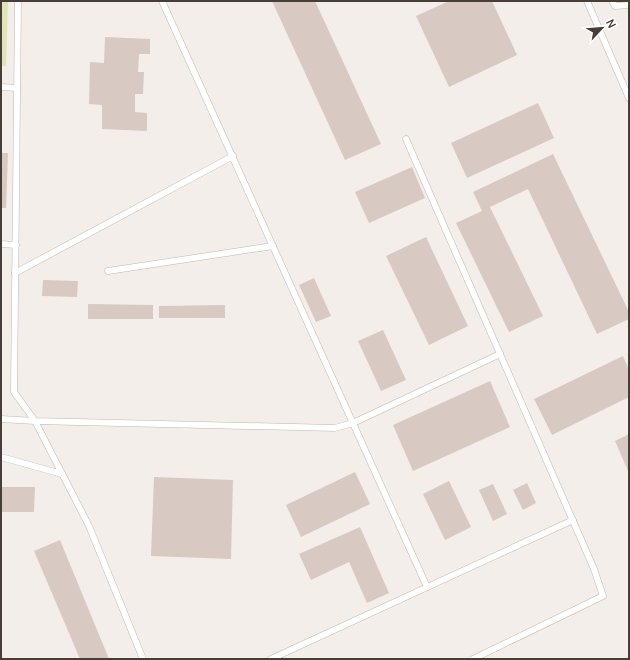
<svg xmlns="http://www.w3.org/2000/svg" width="630" height="660" viewBox="0 0 630 660" font-family="Manrope,sans-serif">
  <style>
    .green { fill: #dfe5b6 }
    .building { fill: #d8c9c3 }
    .lines { fill: none; stroke-linecap: round; stroke-linejoin: round }
    .service-casing { stroke: #c2b6b0; stroke-width: 7 }
    .service { stroke: #fff; stroke-width: 6 }
  </style>
  <rect width="100%" height="100%" fill="#f4eeea"/>
  <polygon class="green" points="1,1 8,1 6,66 1,66"/>
  <g class="building">
    <polygon points="272,1 315,1 381,144 345,160"/>
    <polygon points="449,1 492,1 517,55 449,87 416,16"/>
    <polygon points="105,37 150,39 150,54 139,54 138,72 144,72 143,94 135,94 135,112 147,113 147,131 102,129 102,105 89,104 90,62 104,63"/>
    <polygon points="538,103 554,138 467,178 451,143"/>
    <polygon points="1,153 8,153 6,208 1,208"/>
    <polygon points="553,154 629,312 629,319 597,334 528,189 490,207 543,316 509,332 456,223 482,211 473,192"/>
    <polygon points="412,167 425,198 369,223 355,192"/>
    <polygon points="426,237 468,326 429,345 386,256"/>
    <polygon points="314,278 331,316 316,322 299,285"/>
    <polygon points="43,280 78,281 77,297 42,296"/>
    <polygon points="88,304 153,305 153,319 88,319"/>
    <polygon points="225,305 225,318 159,318 159,306"/>
    <polygon points="383,330 406,380 381,391 358,341"/>
    <polygon points="623,356 629,370 629,397 552,435 534,399"/>
    <polygon points="490,381 510,427 413,471 393,425"/>
    <polygon points="629,434 629,473 615,441"/>
    <polygon points="355,472 370,504 301,537 286,505"/>
    <polygon points="154,477 233,480 231,559 151,556"/>
    <polygon points="449,481 471,527 445,540 423,494"/>
    <polygon points="527,483 536,503 523,510 513,490"/>
    <polygon points="493,484 507,514 493,521 479,490"/>
    <polygon points="1,487 35,487 34,512 1,512"/>
    <polygon points="360,527 389,593 367,603 349,562 311,580 299,554"/>
    <polygon points="60,540 109,659 80,659 34,551"/>
  </g>
  <g class="lines">
    <defs>
      <g id="service">
        <polyline points="18,1 14,392 35,421 89,526 143,659"/>
        <polyline points="162,1 427,587"/>
        <polyline points="587,1 629,98"/>
        <polyline points="612,1 615,6 629,5"/>
        <polyline points="1,87 17,88"/>
        <polyline points="406,139 594,569 603,596 473,659"/>
        <polyline points="1,244 16,245"/>
        <polyline points="108,271 273,246"/>
        <polyline points="15,273 233,156"/>
        <polyline points="1,419 35,421 335,428 353,423 500,354"/>
        <polyline points="1,457 62,474"/>
        <polyline points="271,659 573,520"/>
      </g>
    </defs>
    <use href="#service" class="service-casing"/>
    <use href="#service" class="service"/>
  </g>
  <rect width="630" height="660" fill="none" stroke="#473d39" stroke-width="4"/>
  <g transform="translate(602 28) rotate(64)" stroke="#ffffff" stroke-width="3" paint-order="stroke">
  <path d="M0-3L7 15L0 10L-7 15Z" fill="#473d39"/>
  <text y="-6" font-size="11" font-weight="bold" text-anchor="middle" fill="#473d39">N</text>
  </g>
</svg>
